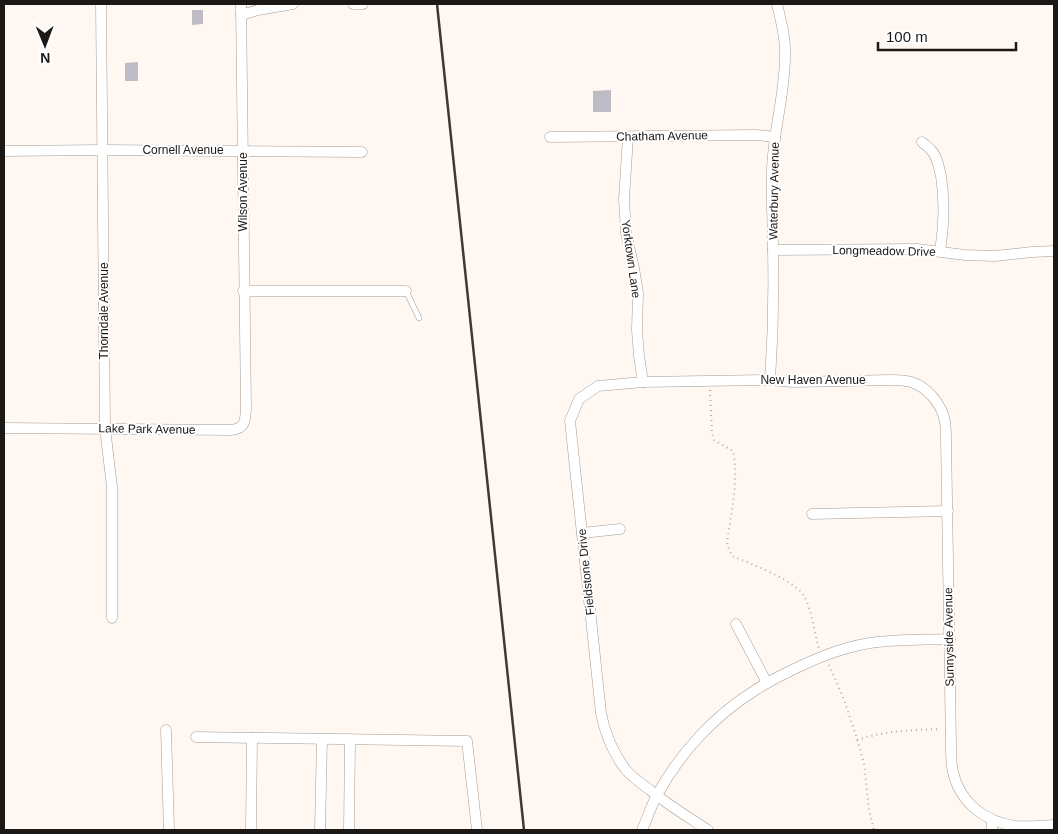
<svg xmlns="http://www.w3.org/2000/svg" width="1058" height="834" viewBox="0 0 1058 834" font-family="Helvetica,sans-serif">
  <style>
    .building { fill: #bdbbc4 }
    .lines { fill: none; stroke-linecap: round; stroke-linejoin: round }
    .service-casing { stroke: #a39b94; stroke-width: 6 }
    .minor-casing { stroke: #a39b94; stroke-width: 11 }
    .path { stroke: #b2aca7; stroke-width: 2; stroke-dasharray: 1 4; stroke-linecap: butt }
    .service { stroke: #fff; stroke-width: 5 }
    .minor { stroke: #fff; stroke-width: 10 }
    .rail { stroke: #3e3a37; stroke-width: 2.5 }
    .labels { text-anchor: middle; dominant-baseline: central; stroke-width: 4; stroke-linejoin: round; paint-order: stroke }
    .street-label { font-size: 12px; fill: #1b1815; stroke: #fff }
  </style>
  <rect width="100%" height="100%" fill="#fff8f2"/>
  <g class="building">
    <polygon points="192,10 203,10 203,24 192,25"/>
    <polygon points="138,62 138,81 125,81 125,63"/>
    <polygon points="611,90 611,112 593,112 593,91"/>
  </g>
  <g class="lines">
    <defs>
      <polyline id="service" points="406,291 419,318"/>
      <g id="minor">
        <polyline points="101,4 105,428 112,487 112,618"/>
        <polyline points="353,4 363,4"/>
        <polyline points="241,15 258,10 293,4"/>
        <polyline points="550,137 756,135 775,137"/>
        <polyline points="628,137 624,199 626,233 634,268 638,293 637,330 639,356 643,382"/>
        <path d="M922 142C925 145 929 147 931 150 937 156 939 167 941 176 945 201 944 225 940 251"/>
        <polyline points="4,151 103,150 362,152"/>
        <polyline points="773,250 917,249 965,255 995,256 1032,252 1054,251"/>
        <polyline points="243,291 406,291"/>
        <path d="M770 380C773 337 774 294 773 250 773 224 771 197 772 170 773 132 785 95 785 56 786 39 781 21 777 4"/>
        <path d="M4 428 231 430C246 428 245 421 246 408L241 4"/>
        <polyline points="812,514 948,511"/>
        <polyline points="582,533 620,529"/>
        <polyline points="736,624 767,683"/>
        <polyline points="166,730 169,830"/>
        <polyline points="196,737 467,741 477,830"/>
        <polyline points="992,820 992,830"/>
        <polyline points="251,830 252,738"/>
        <polyline points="320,830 322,739"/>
        <polyline points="349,830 350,739"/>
        <path d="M642 830C647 819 651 806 657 795 680 753 714 716 754 691 764 684 774 679 784 674 812 660 839 648 870 643 896 639 923 640 950 639"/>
        <path d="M708 830C688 817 668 805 650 790 642 784 633 778 626 770 613 753 605 734 601 713L570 421 579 399 598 386 643 382 770 380 793 382 891 380C898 380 907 380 914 383 927 388 938 401 943 414 946 422 946 430 946 438L951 745C951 754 951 764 953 772 960 803 985 822 1016 826 1028 827 1042 826 1054 825"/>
      </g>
    </defs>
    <use href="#service" class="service-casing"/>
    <use href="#minor" class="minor-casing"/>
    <g class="path">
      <path d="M710 390 712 433 714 440 733 451C739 480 731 513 727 542L729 550 732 556C749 563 795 580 804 596 812 611 814 631 819 649"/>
      <polyline points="829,665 843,697 854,729 864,763 869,810 874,830"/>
      <path d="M857 740C884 731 912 730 941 729"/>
    </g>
    <use href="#service" class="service"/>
    <use href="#minor" class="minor"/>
    <polyline class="rail" points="437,4 524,830"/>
  </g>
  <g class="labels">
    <g class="street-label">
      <text transform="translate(662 136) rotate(-1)">Chatham Avenue</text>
      <text x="183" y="150">Cornell Avenue</text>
      <text transform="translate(774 191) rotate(-89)">Waterbury Avenue</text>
      <text transform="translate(243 192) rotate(-90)">Wilson Avenue</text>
      <text transform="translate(884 251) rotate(1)">Longmeadow Drive</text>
      <text transform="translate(631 259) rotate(82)">Yorktown Lane</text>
      <text transform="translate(104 311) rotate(-90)">Thorndale Avenue</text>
      <text x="813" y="380">New Haven Avenue</text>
      <text transform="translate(147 429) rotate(1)">Lake Park Avenue</text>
      <text transform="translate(586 572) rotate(-96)">Fieldstone Drive</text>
      <text transform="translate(949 637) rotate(-91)">Sunnyside Avenue</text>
    </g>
  </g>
  <rect width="1058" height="834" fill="none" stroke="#1b1815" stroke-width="10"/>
  <g transform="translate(45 45) rotate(179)" stroke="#ffffff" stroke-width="4" paint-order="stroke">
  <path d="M0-4L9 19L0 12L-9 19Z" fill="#1b1815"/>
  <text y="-8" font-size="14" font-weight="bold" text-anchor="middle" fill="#1b1815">N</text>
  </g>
  <path d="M878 42v8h138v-8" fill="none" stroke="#1b1815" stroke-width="2.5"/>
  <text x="886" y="42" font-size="15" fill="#1b1815" stroke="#ffffff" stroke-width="4" paint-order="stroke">100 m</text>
</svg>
